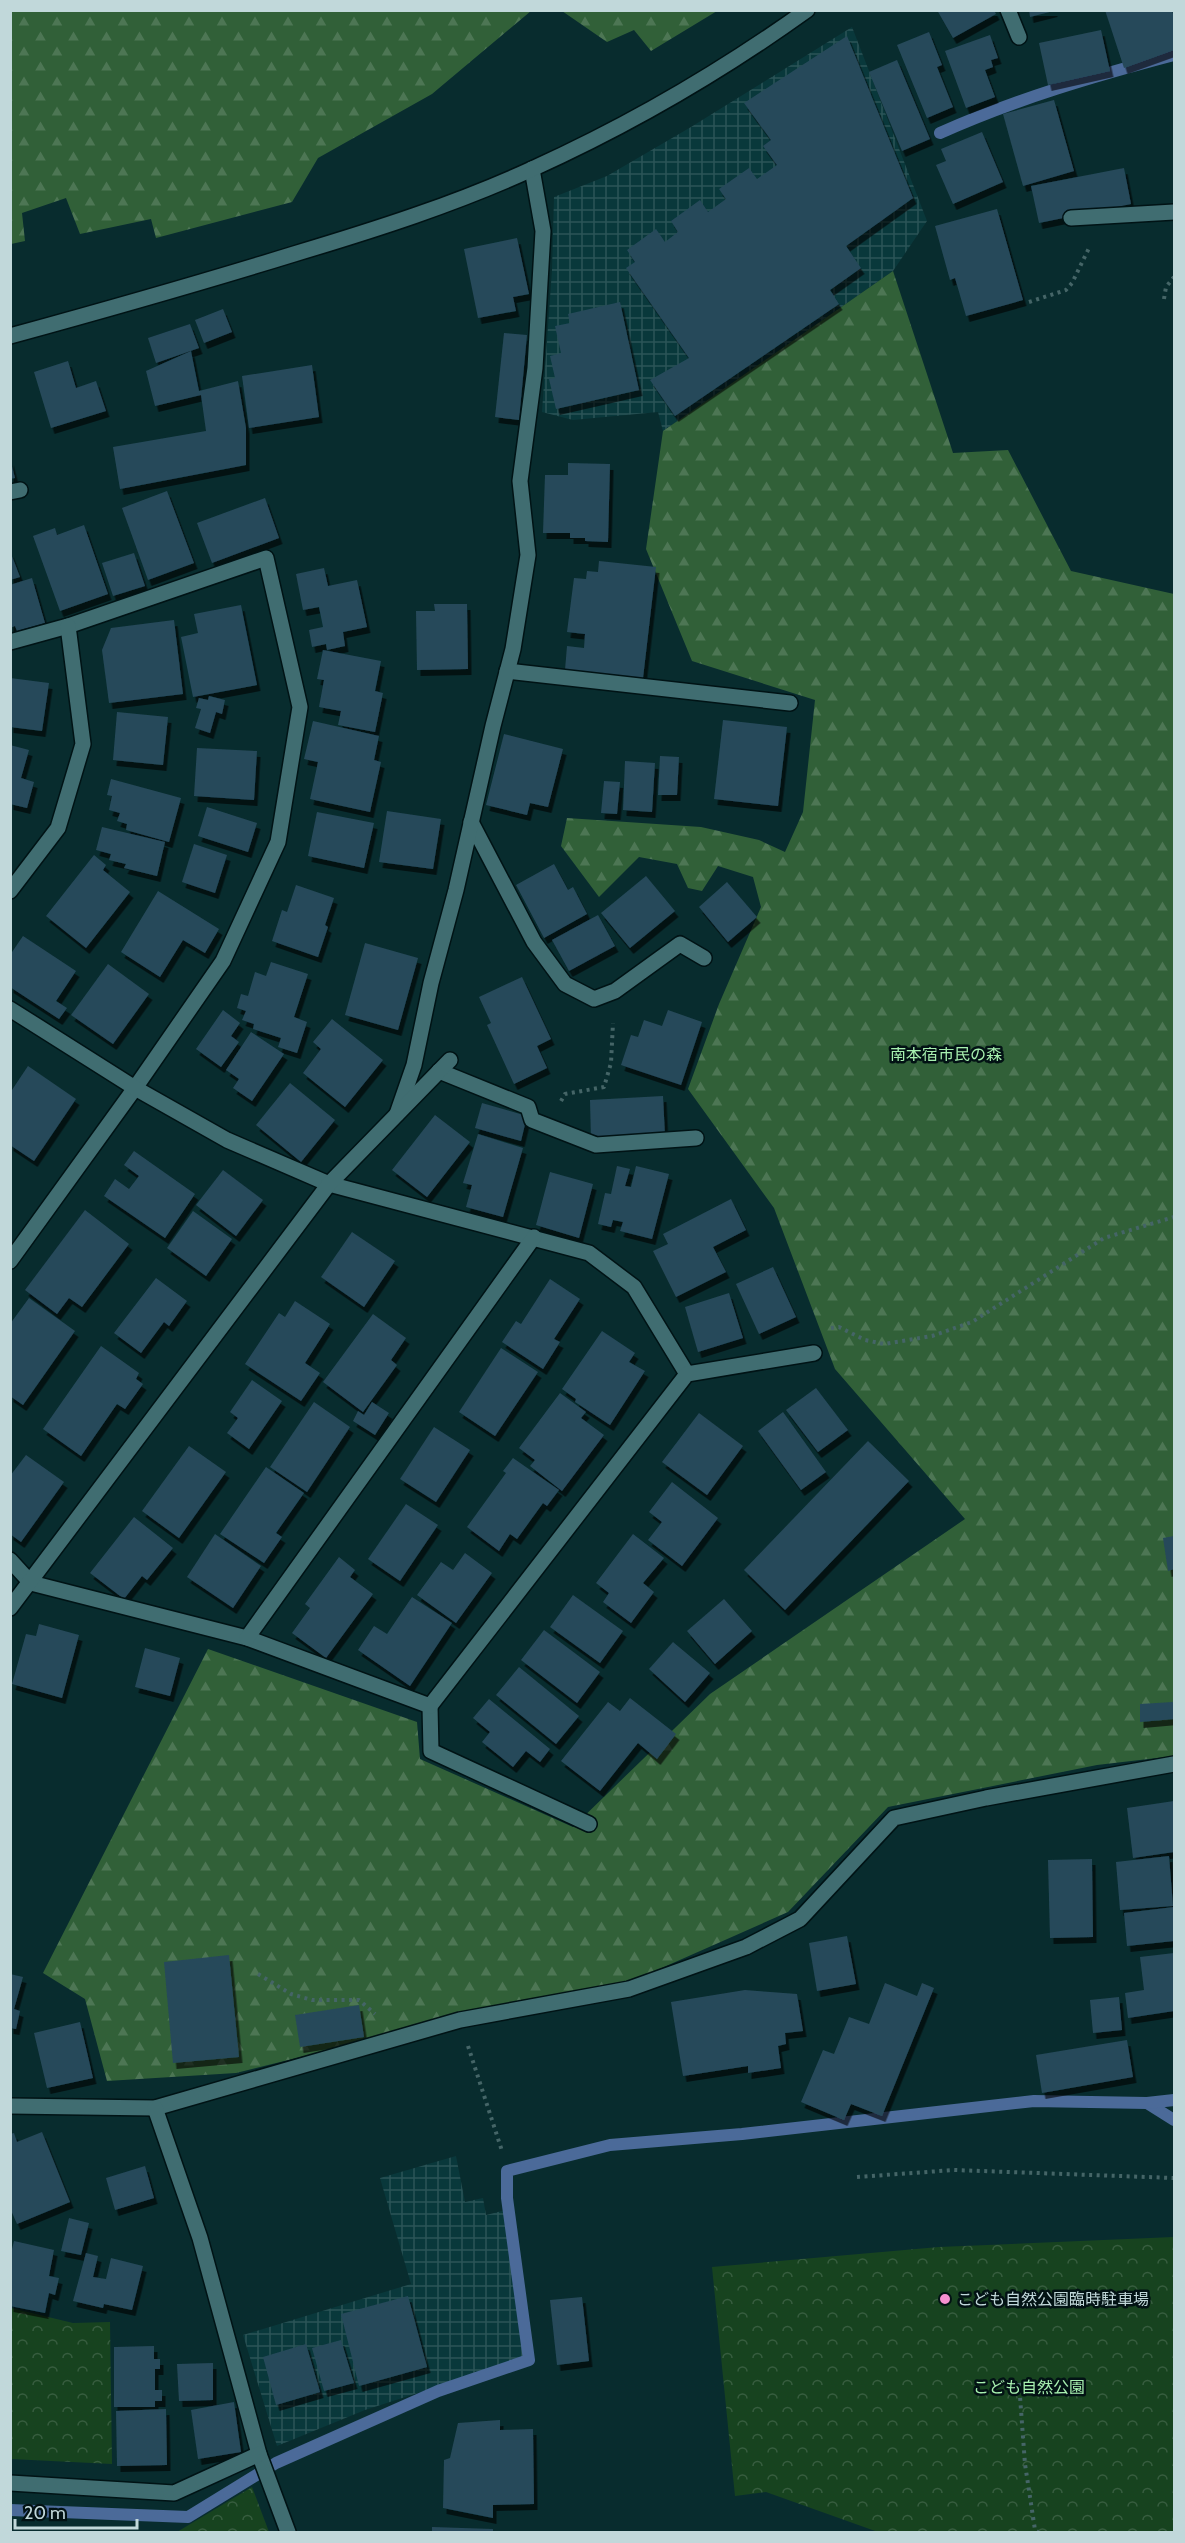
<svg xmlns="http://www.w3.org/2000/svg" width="1185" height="2543" viewBox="0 0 1185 2543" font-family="Cabin,'Noto Sans JP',sans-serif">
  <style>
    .industrial { fill: url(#industrial-grid) }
    .forest { fill: url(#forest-firs) }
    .park { fill: url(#park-crowns) }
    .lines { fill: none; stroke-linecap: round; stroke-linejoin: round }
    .stream { stroke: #4b6a99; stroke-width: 12 }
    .building { fill: #26495a; filter: url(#shadow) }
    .lane-casing { stroke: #001315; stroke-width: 18 }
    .street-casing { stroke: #001315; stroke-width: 18 }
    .secondary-casing { stroke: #001315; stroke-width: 18 }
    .path { stroke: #456567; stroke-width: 4; stroke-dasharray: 3 4.5; stroke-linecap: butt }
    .lane { stroke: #406d71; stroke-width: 15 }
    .street { stroke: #406d71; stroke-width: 15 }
    .secondary { stroke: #406d71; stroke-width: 15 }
    .poi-dot { fill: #f690d0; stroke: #021214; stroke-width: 2 }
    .labels { text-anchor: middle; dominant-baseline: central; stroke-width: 5; stroke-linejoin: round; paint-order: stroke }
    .park-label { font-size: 16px; fill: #a7f0af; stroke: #021214 }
    .poi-label { font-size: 16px; fill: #c1d8da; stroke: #021214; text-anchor: start }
  </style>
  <defs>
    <pattern id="industrial-grid" width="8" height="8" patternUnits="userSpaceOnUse" patternTransform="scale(1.5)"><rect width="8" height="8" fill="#09383b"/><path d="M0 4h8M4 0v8" fill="none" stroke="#2b5457"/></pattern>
    <pattern id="forest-firs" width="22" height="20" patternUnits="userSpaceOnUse" patternTransform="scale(1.5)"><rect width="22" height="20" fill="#316038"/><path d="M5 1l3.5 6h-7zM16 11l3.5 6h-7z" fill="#4d7654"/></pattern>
    <pattern id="park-crowns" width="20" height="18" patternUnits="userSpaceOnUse" patternTransform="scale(1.5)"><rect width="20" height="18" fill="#17431f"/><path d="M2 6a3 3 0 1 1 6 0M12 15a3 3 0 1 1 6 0" fill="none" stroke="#375d3f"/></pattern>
    <filter id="shadow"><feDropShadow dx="3.5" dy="6" stdDeviation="0" flood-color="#0009"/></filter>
  </defs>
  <rect width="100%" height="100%" fill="#082c2e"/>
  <g class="industrial">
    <polygon points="852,27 927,221 893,271 663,431 658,412 573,420 542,412 552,270 554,197 607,176 691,127"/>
    <polygon points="456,2156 465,2202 483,2198 486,2215 506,2210 526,2358 365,2410 277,2446 243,2335 411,2284 380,2178"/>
  </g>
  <g class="forest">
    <polygon points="11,10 531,10 531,11 432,94 318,158 292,202 156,238 151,219 80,234 66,198 22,213 25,241 11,244"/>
    <polygon points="562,11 717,11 651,51 634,30 607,42"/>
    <polygon points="893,271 953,453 1008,450 1071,571 1174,594 1174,1756 1097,1765 888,1807 788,1912 630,1982 426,2026 236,2073 107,2081 85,1999 43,1973 208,1649 417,1722 420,1759 573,1827 710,1694 965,1519 835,1369 774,1208 688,1089 719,1004 761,907 753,877 718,866 702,891 688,888 677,864 639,857 599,897 561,846 567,818 701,827 759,840 785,852 803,812 815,700 692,661 646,549 663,431"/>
  </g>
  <g class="park">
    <polygon points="1174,2237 1174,2532 878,2532 766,2492 735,2496 712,2267 939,2247"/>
    <polygon points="11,2308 73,2323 110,2322 112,2464 11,2459"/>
    <polygon points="252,2487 269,2532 177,2532"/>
  </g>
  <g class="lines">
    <g class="stream">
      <path d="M940 133C1016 99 1094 76 1174 55"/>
      <polyline points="1147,2103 1174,2120"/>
      <polyline points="10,2510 188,2517 276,2463 438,2391 529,2360 507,2198 507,2171 610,2145 742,2134 1034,2101 1147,2103 1174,2100"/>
    </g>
  </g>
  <g class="building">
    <polygon points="937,10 994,10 996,14 953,38"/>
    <polygon points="1029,10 1054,10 1054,11 1030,17"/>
    <polygon points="1105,10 1172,10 1174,18 1174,50 1124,68"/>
    <polygon points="1101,30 1110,71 1048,85 1039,43"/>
    <polygon points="929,32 942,65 937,67 953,107 927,118 897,45"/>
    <polygon points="990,35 998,58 991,60 993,67 985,70 995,97 966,108 945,51"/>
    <polygon points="847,36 913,198 846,246 861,268 830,290 839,304 675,416 650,380 689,358 626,268 635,262 627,250 656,229 665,242 678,232 671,221 700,200 708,212 726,199 719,189 749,168 757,179 777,165 763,146 771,140 744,103"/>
    <polygon points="897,60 930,139 902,151 869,72"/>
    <polygon points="1054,100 1074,171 1023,186 1003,114"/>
    <polygon points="982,132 1003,182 953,204 936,165 946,161 941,149"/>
    <polygon points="1124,168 1131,204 1039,223 1031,186"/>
    <polygon points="997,209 1023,300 966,316 955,278 950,280 935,226"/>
    <polygon points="517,238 529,294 513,297 516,311 478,318 464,249"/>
    <polygon points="620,302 639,390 556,409 549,379 555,378 550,356 561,353 555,326 570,323 568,314"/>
    <polygon points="223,309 232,332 204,343 195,320"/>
    <polygon points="190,324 199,348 156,363 148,338"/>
    <polygon points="504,333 527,335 519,420 495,417"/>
    <polygon points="191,351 199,391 238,381 246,428 246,465 120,489 113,447 206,431 201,395 155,406 146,371"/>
    <polygon points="68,361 76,388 96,381 106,411 51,428 34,372"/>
    <polygon points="312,365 319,417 249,428 242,376"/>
    <polygon points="10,459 15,478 10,479"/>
    <polygon points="568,463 610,464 608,542 585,541 585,538 570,538 570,533 543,533 545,475 568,475"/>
    <polygon points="167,491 194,563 148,580 122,508"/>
    <polygon points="265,498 279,538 212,563 197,523"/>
    <polygon points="84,525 108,594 60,611 33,536 55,528 57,535"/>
    <polygon points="10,551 20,577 10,580"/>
    <polygon points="134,553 145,586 113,596 102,563"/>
    <polygon points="599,561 656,567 643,678 565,670 567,646 584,648 585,634 567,632 574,578 586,579 587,571 598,572"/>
    <polygon points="324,568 328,586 357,580 367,627 343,632 345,646 327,650 326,644 312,647 309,630 323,627 319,607 303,610 296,574"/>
    <polygon points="32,578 45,623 17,631 15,626 10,628 10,585"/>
    <polygon points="434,604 467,604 468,669 417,670 416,611 435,611"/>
    <polygon points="241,605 257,685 193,697 181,637 198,633 194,614"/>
    <polygon points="174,620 183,694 109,703 102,650 111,628"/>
    <polygon points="323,650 381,661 375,691 383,693 375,732 338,725 341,711 319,707 324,680 317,679"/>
    <polygon points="10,678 49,683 42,731 10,727"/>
    <polygon points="209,696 225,700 222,714 216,712 210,733 195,728 201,709 196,708 199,698 208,700"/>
    <polygon points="117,712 168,717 163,765 113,760"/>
    <polygon points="723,720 787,727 778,806 714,799"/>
    <polygon points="313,721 379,736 374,760 381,762 370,812 310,799 318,762 304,759"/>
    <polygon points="504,734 563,749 548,807 530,803 527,815 486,805"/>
    <polygon points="10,745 29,750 21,778 34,782 27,808 10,804"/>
    <polygon points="197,748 257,751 254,800 194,796"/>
    <polygon points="660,756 679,757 677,795 658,795"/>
    <polygon points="625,761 655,763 652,812 623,810"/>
    <polygon points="111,779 181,798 169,842 126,830 127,824 117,821 120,813 109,810 112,796 107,795"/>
    <polygon points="604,781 620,782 617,814 601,813"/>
    <polygon points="207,807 257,823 248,852 198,836"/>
    <polygon points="387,811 441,819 433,869 379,862"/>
    <polygon points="317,812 374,823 364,868 308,856"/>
    <polygon points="102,827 165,842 157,876 124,868 126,864 109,860 111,854 96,850"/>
    <polygon points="194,844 227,855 215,893 182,882"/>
    <polygon points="94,855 106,865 103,870 130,892 86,948 46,916"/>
    <polygon points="554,864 568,890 573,887 587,914 544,938 516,885"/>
    <polygon points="646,876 675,911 630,948 601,913"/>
    <polygon points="727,882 757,917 728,942 699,907"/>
    <polygon points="296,885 334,898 325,925 328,927 318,957 272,941 282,910 287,912"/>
    <polygon points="158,891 219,929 205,953 183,940 160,977 121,952"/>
    <polygon points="598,915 615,946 569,971 552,940"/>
    <polygon points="23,936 76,971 56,1001 67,1008 59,1019 10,987 10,955"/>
    <polygon points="365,943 418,958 398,1030 345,1015"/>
    <polygon points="271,962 308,974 294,1017 307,1022 297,1053 278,1047 281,1038 253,1029 254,1024 242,1020 246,1011 237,1008 241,994 248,996 255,972 266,976"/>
    <polygon points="108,964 149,994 113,1044 71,1015"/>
    <polygon points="522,977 551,1039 537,1046 547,1068 514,1084 487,1025 491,1023 479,997"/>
    <polygon points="223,1010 240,1023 231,1036 239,1042 221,1067 196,1049"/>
    <polygon points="668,1010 702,1022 681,1085 621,1065 631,1035 638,1037 644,1020 662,1026"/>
    <polygon points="332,1019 383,1060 345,1107 303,1073 321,1049 313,1042"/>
    <polygon points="251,1032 284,1054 252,1101 233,1088 239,1079 226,1070"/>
    <polygon points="28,1066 76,1099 34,1161 10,1145 10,1093"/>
    <polygon points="290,1083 335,1120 301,1162 256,1125"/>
    <polygon points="663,1096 665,1136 591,1140 590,1100"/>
    <polygon points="482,1103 527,1116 521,1141 475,1128"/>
    <polygon points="435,1115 470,1142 427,1197 392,1170"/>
    <polygon points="478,1134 523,1148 503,1217 466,1207 472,1185 463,1183"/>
    <polygon points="134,1151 195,1194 165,1238 104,1196 115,1179 129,1189 139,1176 124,1165"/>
    <polygon points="617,1166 630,1169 625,1186 631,1187 636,1166 669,1174 652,1239 620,1231 623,1222 613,1220 611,1227 598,1224 605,1193 611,1194"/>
    <polygon points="223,1170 263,1200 236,1236 196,1205"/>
    <polygon points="550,1172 593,1184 579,1238 536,1225"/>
    <polygon points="731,1199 746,1230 713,1247 726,1272 676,1297 653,1251 668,1244 663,1234"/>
    <polygon points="85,1210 129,1244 82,1307 69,1298 57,1314 25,1290"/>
    <polygon points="193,1211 232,1239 206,1276 167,1248"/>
    <polygon points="352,1232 395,1261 364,1307 321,1277"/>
    <polygon points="773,1267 796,1317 759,1334 736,1284"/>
    <polygon points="156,1278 187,1301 169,1326 164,1322 141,1353 114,1333"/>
    <polygon points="550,1279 580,1299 554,1339 560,1342 543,1369 502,1342 516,1321 521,1324"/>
    <polygon points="729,1293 743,1338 698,1352 685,1307"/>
    <polygon points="29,1298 75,1331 23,1405 10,1396 10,1324"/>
    <polygon points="295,1301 330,1324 305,1363 320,1373 301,1401 245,1364 279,1313 285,1317"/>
    <polygon points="373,1314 406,1338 391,1360 397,1365 363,1412 323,1382"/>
    <polygon points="602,1331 635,1353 629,1362 645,1371 610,1425 575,1402 576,1399 562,1389"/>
    <polygon points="101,1346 139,1373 136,1379 143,1384 125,1409 117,1404 81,1456 43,1429"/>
    <polygon points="501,1348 538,1372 495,1436 459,1412"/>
    <polygon points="252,1380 282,1401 249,1449 227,1433 238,1418 230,1412"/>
    <polygon points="816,1388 848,1430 818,1452 786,1410"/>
    <polygon points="560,1393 586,1412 581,1418 604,1435 562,1491 530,1466 535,1460 519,1448"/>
    <polygon points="314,1402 350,1427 307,1492 270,1467"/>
    <polygon points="372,1402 389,1413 375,1435 353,1421 358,1411 364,1415"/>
    <polygon points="783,1412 826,1472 801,1490 758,1431"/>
    <polygon points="699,1413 743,1446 707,1495 662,1462"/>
    <polygon points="434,1427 470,1450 436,1502 400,1479"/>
    <polygon points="868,1441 909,1481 785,1610 744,1570"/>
    <polygon points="189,1446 226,1472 179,1538 142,1511"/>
    <polygon points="26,1455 64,1482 21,1542 10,1534 10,1476"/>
    <polygon points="513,1458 559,1490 547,1506 543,1503 517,1539 510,1534 499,1551 467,1527 506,1473 503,1471"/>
    <polygon points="266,1467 304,1493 276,1533 282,1537 264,1563 220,1534"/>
    <polygon points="672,1482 718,1518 682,1566 648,1540 662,1522 649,1512"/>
    <polygon points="406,1504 438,1525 400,1581 368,1559"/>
    <polygon points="134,1517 173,1548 147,1580 142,1576 124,1599 90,1573"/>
    <polygon points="215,1534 261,1566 233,1608 187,1577"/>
    <polygon points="633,1534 664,1558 643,1583 654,1592 631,1623 603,1602 609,1593 596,1583"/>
    <polygon points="1174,1536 1174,1569 1168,1571 1163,1538"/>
    <polygon points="465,1553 492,1573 456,1623 417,1595 441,1562 453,1570"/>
    <polygon points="339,1557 355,1570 350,1577 373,1594 326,1658 292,1633 310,1608 305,1604"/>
    <polygon points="573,1595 623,1631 600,1663 550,1627"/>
    <polygon points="412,1597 452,1623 410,1686 358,1650 374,1626 387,1634"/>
    <polygon points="724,1599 752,1631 715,1664 687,1631"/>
    <polygon points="39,1624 79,1635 62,1698 12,1684 26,1634 36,1636"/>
    <polygon points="544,1630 600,1672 577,1703 521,1660"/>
    <polygon points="673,1642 710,1673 685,1702 649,1669"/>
    <polygon points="145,1648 180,1658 170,1696 135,1687"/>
    <polygon points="519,1667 579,1716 556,1744 496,1695"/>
    <polygon points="630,1698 676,1734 657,1759 638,1743 600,1791 561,1761 608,1702 620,1711"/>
    <polygon points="489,1699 550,1749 540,1762 526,1751 513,1767 482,1742 490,1732 473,1718"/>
    <polygon points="1173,1702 1174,1719 1140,1722 1140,1704"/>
    <polygon points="1174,1801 1174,1852 1133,1858 1127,1808"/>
    <polygon points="1169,1856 1173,1906 1120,1910 1116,1862"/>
    <polygon points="1092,1859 1093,1937 1050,1938 1048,1860"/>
    <polygon points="1174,1907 1174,1941 1127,1946 1124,1913"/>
    <polygon points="847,1936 856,1984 817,1991 809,1943"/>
    <polygon points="1174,1953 1174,2011 1128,2018 1125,1993 1144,1990 1140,1957"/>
    <polygon points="229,1955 239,2057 173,2063 164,1962"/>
    <polygon points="10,1974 23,1977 14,2009 20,2011 16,2029 10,2028"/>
    <polygon points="885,1983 917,1996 922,1983 934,1988 882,2116 851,2104 844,2120 801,2102 823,2050 834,2054 849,2017 869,2024"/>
    <polygon points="745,1990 797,1994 803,2031 785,2033 786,2044 778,2046 781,2068 748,2073 748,2066 683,2076 671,2002"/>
    <polygon points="1119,1997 1122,2030 1093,2033 1090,2000"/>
    <polygon points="359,2005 364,2037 300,2047 295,2015"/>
    <polygon points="80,2022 93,2078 47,2088 34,2033"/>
    <polygon points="1127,2040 1133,2077 1042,2093 1036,2055"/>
    <polygon points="42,2132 70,2202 17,2224 10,2208 10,2134 14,2133 17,2142"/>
    <polygon points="145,2166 154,2198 115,2210 106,2178"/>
    <polygon points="69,2218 89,2223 81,2255 61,2251"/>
    <polygon points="14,2241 54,2250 49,2276 59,2278 55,2295 49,2293 45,2313 10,2306 10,2257"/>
    <polygon points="86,2253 98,2256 93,2277 106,2279 111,2258 143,2266 132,2310 104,2304 103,2308 73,2301"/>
    <polygon points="408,2296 427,2367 359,2386 341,2314"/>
    <polygon points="582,2297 589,2361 557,2365 550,2300"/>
    <polygon points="341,2340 354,2383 324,2391 312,2348"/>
    <polygon points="306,2344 320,2392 276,2405 263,2357"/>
    <polygon points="154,2346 154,2359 160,2359 160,2369 155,2369 155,2390 162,2390 162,2401 155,2401 155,2407 114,2407 114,2347"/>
    <polygon points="213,2363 213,2400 179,2401 177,2364"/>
    <polygon points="234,2402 241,2452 198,2459 191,2410"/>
    <polygon points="166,2409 167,2465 117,2466 116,2411"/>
    <polygon points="500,2420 500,2430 533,2429 534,2504 493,2505 493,2518 443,2508 444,2460 450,2458 458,2423"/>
    <polygon points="432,2527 493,2529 493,2532 432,2532"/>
  </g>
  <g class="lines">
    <defs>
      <g id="lane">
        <polyline points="1008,10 1019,37"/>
        <polyline points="1071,218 1174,212"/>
        <polyline points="507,671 790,703"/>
        <polyline points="471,822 534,942 565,984 594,999 615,991 680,944 704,958"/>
        <polyline points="439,1071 528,1107 532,1120 596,1145 696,1138"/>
        <polyline points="397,1114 414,1065 431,983 456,890 493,726 513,649 528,555 520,481 535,368 543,231 532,169"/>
        <polyline points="430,1706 431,1751 589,1824"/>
      </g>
      <g id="street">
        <polyline points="10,492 20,490"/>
        <polyline points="10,642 68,626 266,558 300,707 278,842 223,961 135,1088 10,1261"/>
        <polyline points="10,891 58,828 83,744 68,626"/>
        <polyline points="10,1009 135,1088 227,1140 329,1184 589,1253 634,1287 687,1374"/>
        <polyline points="10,1560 31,1583 247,1638 430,1706 687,1374 814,1353"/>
        <polyline points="10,1608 329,1184 450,1060"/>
        <polyline points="247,1638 534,1237"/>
        <polyline points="10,2106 155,2108 460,2020 629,1989 746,1947 800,1919 894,1818 986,1798 1174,1764"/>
        <polyline points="155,2108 200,2238 259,2454 288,2532"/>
        <polyline points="10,2483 174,2493 259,2454"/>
      </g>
      <path id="secondary" d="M10 336C105 310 200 283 294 254 374 230 456 204 532 169 627 126 722 71 807 10"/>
    </defs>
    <use href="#lane" class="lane-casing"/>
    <use href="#street" class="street-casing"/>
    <use href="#secondary" class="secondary-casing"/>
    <g class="path">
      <polyline points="1164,299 1166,287 1174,277"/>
      <polyline points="1029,302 1066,290 1072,283 1090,246"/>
      <polyline points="561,1101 565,1094 604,1087 611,1063 613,1023"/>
      <polyline points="831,1328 839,1327 865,1340 884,1344 932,1336 972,1322 1104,1238 1174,1217"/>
      <polyline points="258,1974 291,1994 312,2000 359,2000 375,2014"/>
      <polyline points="468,2046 502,2151"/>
      <polyline points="857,2177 954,2170 1174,2178"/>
      <polyline points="1019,2383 1025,2464 1035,2530 1038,2532"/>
    </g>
    <use href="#lane" class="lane"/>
    <use href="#street" class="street"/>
    <use href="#secondary" class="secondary"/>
  </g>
  <circle class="poi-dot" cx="945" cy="2299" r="6"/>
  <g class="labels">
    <g class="park-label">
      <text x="946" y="1054">南本宿市民の森</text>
      <text x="1029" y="2387">こども自然公園</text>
    </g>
    <g class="poi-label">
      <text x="957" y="2299">こども自然公園臨時駐車場</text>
    </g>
  </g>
  <rect width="1185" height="2543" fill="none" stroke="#c1d8da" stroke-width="24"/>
  <path d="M15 2519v9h122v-9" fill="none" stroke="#c1d8da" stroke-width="3"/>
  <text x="24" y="2519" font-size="18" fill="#c1d8da" stroke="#021214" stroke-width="4.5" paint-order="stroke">20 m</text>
</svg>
